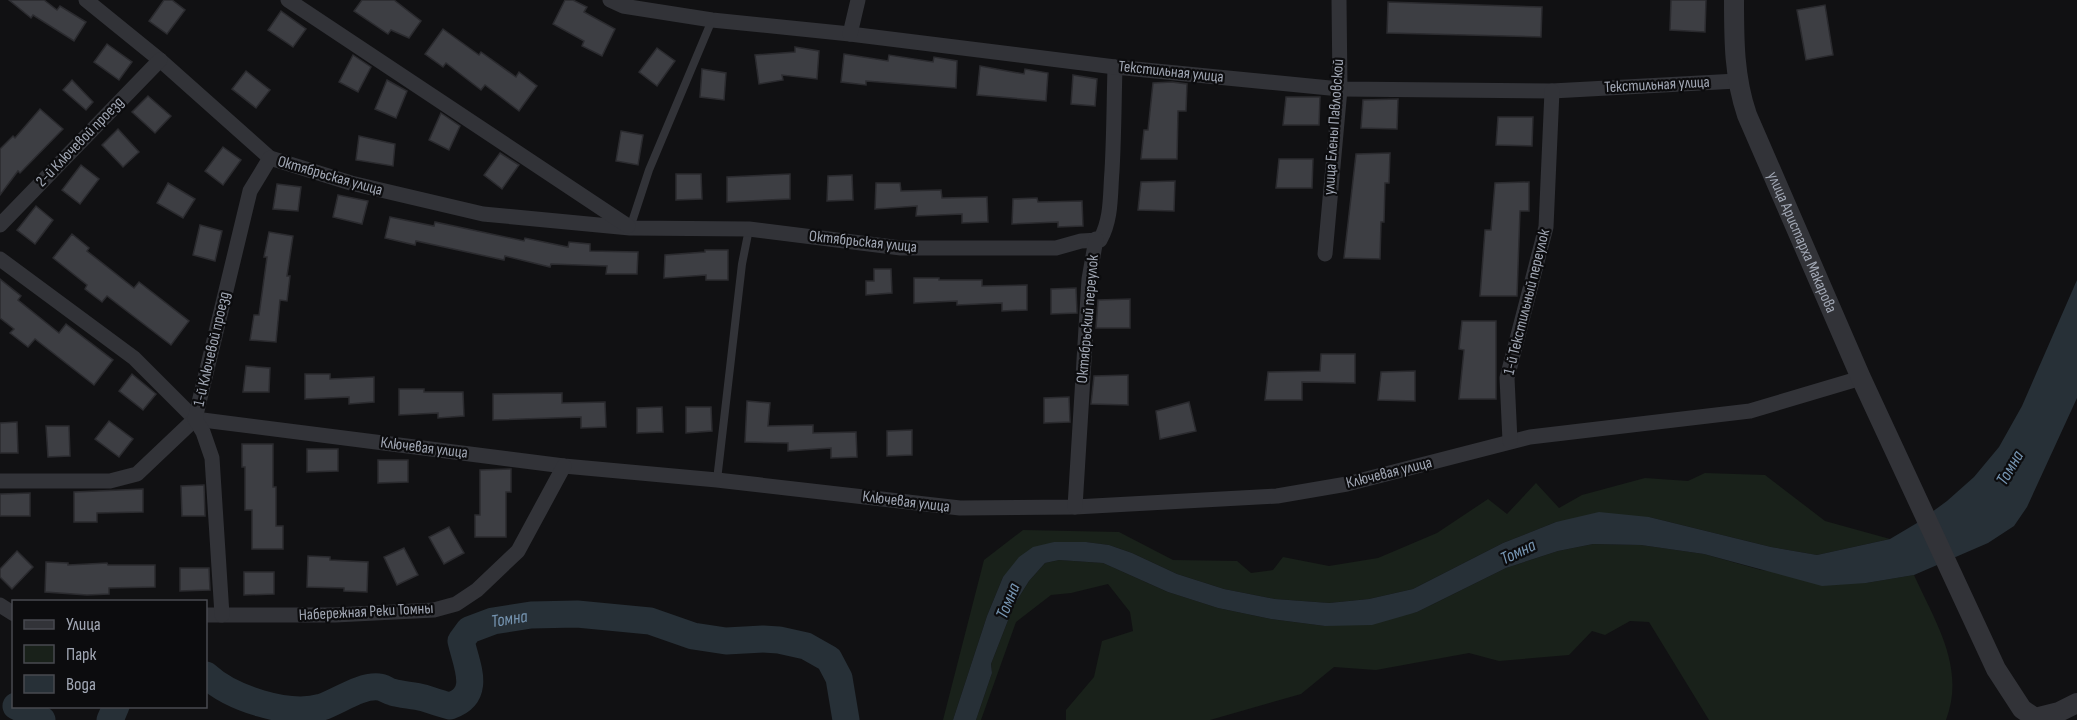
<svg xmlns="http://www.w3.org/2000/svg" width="2077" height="720" viewBox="0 0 2077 720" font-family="'Sofia Sans Condensed',sans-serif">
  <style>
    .green { fill: #19211a }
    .water { fill: #273037 }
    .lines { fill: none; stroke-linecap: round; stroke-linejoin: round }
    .river { stroke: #273037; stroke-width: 27 }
    .building { fill: #3d3e43; stroke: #2b2b2f; stroke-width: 1.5 }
    .service { stroke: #323338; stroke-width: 8 }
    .minor { stroke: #323338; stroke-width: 15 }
    .tertiary { stroke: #323338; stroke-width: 20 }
    .labels { text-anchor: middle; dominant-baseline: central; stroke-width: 4.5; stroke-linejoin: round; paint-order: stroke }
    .street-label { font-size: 16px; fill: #a1a7b4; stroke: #0c0c0e }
    .water-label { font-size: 18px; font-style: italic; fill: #7695b2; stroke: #0c0c0e }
  </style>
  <rect width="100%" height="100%" fill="#111113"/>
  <g class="green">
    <polygon points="1705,473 1765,475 1825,521 1890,539 1817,555 1771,547 1649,517 1556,522 1503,543 1413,589 1369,599 1329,603 1275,599 1224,589 1177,574 1132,553 1109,545 1086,542 1054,542 1003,577 987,616 953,720 943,720 984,560 1023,530 1119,532 1173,560 1237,561 1251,573 1273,570 1283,557 1329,566 1378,558 1437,533 1488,499 1507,514 1536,483 1559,508 1582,495 1645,478 1688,481"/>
    <path d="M1593 544 1641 545 1704 554 1761 570 1866 583 1914 575C1935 622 1966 667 1946 720H1709L1649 622 1630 621 1605 635 1592 631 1569 655 1499 661 1469 653 1376 670 1334 667 1301 694 1210 720H1066V710L1094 677 1102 641 1133 631 1130 612 1108 584 1071 593 1051 595 1016 622 981 720H976L992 673 991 664 1014 605 1029 581 1045 563 1059 560 1103 563 1168 592 1218 608 1271 619 1325 626 1417 612 1506 568 1558 551Z"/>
  </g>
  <polygon class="water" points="2077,280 2077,398 2027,507 2014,526 1988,543 1914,575 1866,583 1822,586 1704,554 1641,545 1593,544 1558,551 1506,568 1417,612 1372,625 1325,626 1271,619 1218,608 1168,592 1103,563 1059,560 1045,563 1029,581 1014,605 991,664 992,673 976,720 953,720 987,616 1003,577 1019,557 1033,547 1054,542 1086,542 1109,545 1132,553 1177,574 1224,589 1275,599 1329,603 1369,599 1413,589 1503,543 1556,522 1599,512 1649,517 1771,547 1817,555 1890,539 1917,523 1947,501 1974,477 1999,447 2022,406"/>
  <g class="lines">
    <g class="river">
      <path id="s1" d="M206 675C231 698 288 717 322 707 339 701 361 685 379 687 383 687 388 691 392 692 402 695 413 695 424 698 433 701 441 704 450 706 482 695 467 667 461 641L469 630 493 621 531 615 577 614 650 621 693 636 726 641 763 639 779 640 806 646 829 659 839 678 846 720"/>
      <polyline points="16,706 42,720"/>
      <polyline points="110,720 116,706"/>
    </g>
  </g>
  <g class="building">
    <polygon points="9,0 44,0 57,10 60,6 86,22 74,41 33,15 31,18"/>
    <polygon points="164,0 172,0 185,10 167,34 149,21"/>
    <polygon points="362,0 394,0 421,21 409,38 391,30 388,34 354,11"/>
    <polygon points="565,0 573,0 587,7 584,12 615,29 602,56 582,46 584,41 553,24"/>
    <polygon points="1671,0 1706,0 1705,32 1670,30"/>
    <polygon points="1388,2 1542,7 1541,37 1387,33"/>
    <polygon points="1825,5 1833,55 1806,60 1797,10"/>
    <polygon points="281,11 306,29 293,47 268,30"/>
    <polygon points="443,29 479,55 481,52 516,77 519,72 537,86 519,111 485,85 481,90 446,63 443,67 425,54"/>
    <polygon points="107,44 132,62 119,80 94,62"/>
    <polygon points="795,47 819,51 817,79 782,75 783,80 759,84 755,55 795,52"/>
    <polygon points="657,48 675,61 657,86 639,72"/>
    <polygon points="844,54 888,61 889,55 933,62 934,57 957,61 956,88 866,81 866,85 841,82"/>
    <polygon points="353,55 371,67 358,92 339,82"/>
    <polygon points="980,66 1024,74 1025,69 1048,73 1046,101 977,95"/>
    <polygon points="702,69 726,73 724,100 700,97"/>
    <polygon points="246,71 270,90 256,108 232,89"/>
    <polygon points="1073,75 1097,79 1095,106 1071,104"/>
    <polygon points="72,80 93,102 86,110 63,90"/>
    <polygon points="387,80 407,91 396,118 375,109"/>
    <polygon points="1172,82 1187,84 1186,111 1178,111 1177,159 1141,159 1144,130 1148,130 1153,83"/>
    <polygon points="148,96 171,116 155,133 132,112"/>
    <polygon points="1286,97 1320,97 1319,125 1283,125"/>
    <polygon points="1398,99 1397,129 1361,128 1363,100"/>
    <polygon points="40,109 63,129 20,173 18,171 0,195 0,149 13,136 15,138"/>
    <polygon points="441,113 460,126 449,150 429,140"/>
    <polygon points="1498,117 1533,117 1532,146 1496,145"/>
    <polygon points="118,129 139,152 123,167 102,145"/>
    <polygon points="621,131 643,135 638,165 616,161"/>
    <polygon points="359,136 395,144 393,166 356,160"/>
    <polygon points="223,147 241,160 223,185 205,171"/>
    <polygon points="500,153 519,165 502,189 484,175"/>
    <polygon points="1390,153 1389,183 1385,183 1384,222 1381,222 1380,259 1344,258 1356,154"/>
    <polygon points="1279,159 1313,159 1312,188 1276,188"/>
    <polygon points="81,165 99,179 80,204 62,190"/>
    <polygon points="676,174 701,174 702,199 676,200"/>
    <polygon points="790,174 790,199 727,202 727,177"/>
    <polygon points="852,175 853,200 827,201 828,176"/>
    <polygon points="1175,181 1174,211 1138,210 1141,182"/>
    <polygon points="1529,182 1529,211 1520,211 1517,296 1480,296 1485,230 1491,230 1495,183"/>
    <polygon points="168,183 195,199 183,218 157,203"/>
    <polygon points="876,183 900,183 901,191 941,190 942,198 987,197 988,222 962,223 962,214 916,216 917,206 875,209"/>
    <polygon points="277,184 301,187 298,211 273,209"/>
    <polygon points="338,195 368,201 362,224 333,217"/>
    <polygon points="1037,198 1038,202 1082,201 1083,226 1058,227 1058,222 1012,224 1013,199"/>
    <polygon points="36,206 53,220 35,244 17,230"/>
    <polygon points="390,217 434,226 435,222 524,241 525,238 568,247 569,242 590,244 590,251 638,252 637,274 606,274 607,266 551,264 550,267 505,256 504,260 416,241 415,245 385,238"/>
    <polygon points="200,225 222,231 215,261 193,255"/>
    <polygon points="269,232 293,236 287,276 290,276 287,301 280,300 276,342 250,340 254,315 259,315 267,257 264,257"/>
    <polygon points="72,234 89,248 87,251 134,288 139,282 189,321 171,345 107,296 102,302 85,289 87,285 53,258"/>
    <polygon points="705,250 728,250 728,280 706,280 706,275 664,278 665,255 705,252"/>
    <polygon points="874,269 891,269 892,293 866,295 866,281 874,281"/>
    <polygon points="914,278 939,278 939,280 982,280 982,286 1027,285 1027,310 1002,311 1002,303 957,305 957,301 914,303"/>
    <polygon points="0,279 21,296 18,300 59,333 66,324 113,360 94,385 35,339 28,347 10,333 14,329 0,318"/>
    <polygon points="1076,288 1077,313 1051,314 1051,289"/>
    <polygon points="1130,299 1130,328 1096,328 1098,300"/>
    <polygon points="1462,321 1496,321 1496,399 1459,399 1464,350 1459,349"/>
    <polygon points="1321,354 1355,354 1355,383 1302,382 1302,400 1265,400 1268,372 1320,371"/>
    <polygon points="246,366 270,368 269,392 243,392"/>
    <polygon points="1415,371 1415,401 1378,400 1381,372"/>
    <polygon points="132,374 156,394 143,410 119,391"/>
    <polygon points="305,374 330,374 330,379 374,377 374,402 349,404 349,397 305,399"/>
    <polygon points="1128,375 1128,405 1091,404 1094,376"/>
    <polygon points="399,389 424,389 424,392 463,392 464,416 438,418 438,413 399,415"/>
    <polygon points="562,393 562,403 605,402 606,427 581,428 581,417 493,420 493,394"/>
    <polygon points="1069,397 1070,422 1044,423 1044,398"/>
    <polygon points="747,401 770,403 768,426 813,425 813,433 856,432 857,457 831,458 831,448 788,451 788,443 745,442"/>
    <polygon points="1189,402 1196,431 1160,439 1156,411"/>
    <polygon points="662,407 663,432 637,433 637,408"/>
    <polygon points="686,407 711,407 712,431 686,433"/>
    <polygon points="109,421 133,439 119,457 95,439"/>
    <polygon points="17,422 18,453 0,453 0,423"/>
    <polygon points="46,426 69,426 70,456 48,457"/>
    <polygon points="912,430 912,455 887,456 887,431"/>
    <polygon points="242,444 273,444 273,487 276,487 276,526 283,526 283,549 252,549 252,510 245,510 245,467 242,467"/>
    <polygon points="307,449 338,449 338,471 307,472"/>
    <polygon points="378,460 408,460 408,482 378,483"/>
    <polygon points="511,469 511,492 506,492 506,537 475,537 475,515 480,515 480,470"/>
    <polygon points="204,485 205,516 182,516 181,486"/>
    <polygon points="143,489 143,512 97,513 97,522 74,522 74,492"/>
    <polygon points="30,493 30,516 0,516 0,494"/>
    <polygon points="449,527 464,553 444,564 429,537"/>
    <polygon points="404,548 418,575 397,585 384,557"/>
    <polygon points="17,551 33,567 12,589 0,577 0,569"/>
    <polygon points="308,556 330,557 330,560 368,562 367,592 344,591 344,588 307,587"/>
    <polygon points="46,562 68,563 68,565 107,563 108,565 155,565 155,587 109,588 109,594 87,595 45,592"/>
    <polygon points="180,568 209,568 210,590 180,591"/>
    <polygon points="244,572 274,572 274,594 244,595"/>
  </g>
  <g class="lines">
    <g class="service">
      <polyline points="630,228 649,170 712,20"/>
      <polyline points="717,480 742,264 749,229"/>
    </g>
    <g class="minor">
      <path d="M86 0 160 60 270 158 351 183 483 214 630 228 749 229 901 248H1056L1081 241 1100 240C1112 219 1110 194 1112 171 1114 136 1114 101 1115 67"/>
      <polyline points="288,0 628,226"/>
      <polyline points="610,0 623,6 712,20 850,34 1115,67 1340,89 1552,91 1737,81"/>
      <polyline points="850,34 858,0"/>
      <polyline points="0,225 160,60"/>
      <polyline points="1325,254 1340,89 1339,0"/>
      <polyline points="0,259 134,358 195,419 564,466 717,480 960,508 1075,507 1277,496 1347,484 1530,437 1750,411 1861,378"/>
      <polyline points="1510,441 1507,378 1546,227 1552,91"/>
      <polyline points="0,481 110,481 137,474 195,419"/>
      <polyline points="1075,507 1089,279 1096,239"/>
      <polyline points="0,605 14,614"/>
      <polyline points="206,615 335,615 434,610 456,604 477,590 518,551 564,466"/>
      <polyline points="222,615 212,458 203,432 195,419 250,191 270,158"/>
    </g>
    <path class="tertiary" id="s2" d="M1734 0C1734 40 1734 77 1747 115L1861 378 1996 669 2022 709 2035 718 2059 712 2077 703"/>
  </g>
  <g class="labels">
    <g class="street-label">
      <text transform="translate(1171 72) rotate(6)">Текстильная улица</text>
      <text transform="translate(1657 85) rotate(-3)">Текстильная улица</text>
      <text transform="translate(1334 127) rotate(-86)">улица Елены Павловской</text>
      <text transform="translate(80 142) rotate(-46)">2-й Ключевой проезд</text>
      <text transform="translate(330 176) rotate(16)">Октябрьская улица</text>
      <text transform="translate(863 242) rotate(6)">Октябрьская улица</text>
      <text stroke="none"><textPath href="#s2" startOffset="255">улица Аристарха Макарова</textPath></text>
      <text transform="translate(1527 302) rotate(-76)">1-й Текстильный переулок</text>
      <text transform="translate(1088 319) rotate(-85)">Октябрьский переулок</text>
      <text transform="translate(212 349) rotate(-77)">1-й Ключевой проезд</text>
      <text transform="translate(424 448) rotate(7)">Ключевая улица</text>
      <text transform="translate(1389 473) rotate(-14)">Ключевая улица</text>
      <text transform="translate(906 502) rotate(7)">Ключевая улица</text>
      <text transform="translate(366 612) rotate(-3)">Набережная Реки Томны</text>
    </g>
    <g class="water-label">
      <text transform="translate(2010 468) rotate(-60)">Томна</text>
      <text transform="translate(1518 552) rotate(-25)">Томна</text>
      <text transform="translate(1008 601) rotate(-68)">Томна</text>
      <text stroke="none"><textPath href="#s1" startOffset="390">Томна</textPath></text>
    </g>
  </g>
  <rect x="12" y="600" width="195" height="108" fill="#0c0c0e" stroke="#484a50" stroke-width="1.5"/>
  <rect x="24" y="620" width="30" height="9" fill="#323338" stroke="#484a50" stroke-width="1.5"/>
  <text x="66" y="630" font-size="18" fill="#a1a7b4">Улица</text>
  <rect x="24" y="645" width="30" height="18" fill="#19211a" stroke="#484a50" stroke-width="1.5"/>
  <text x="66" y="660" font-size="18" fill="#a1a7b4">Парк</text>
  <rect x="24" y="675" width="30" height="18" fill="#273037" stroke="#484a50" stroke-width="1.5"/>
  <text x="66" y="690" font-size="18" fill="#a1a7b4">Вода</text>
</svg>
